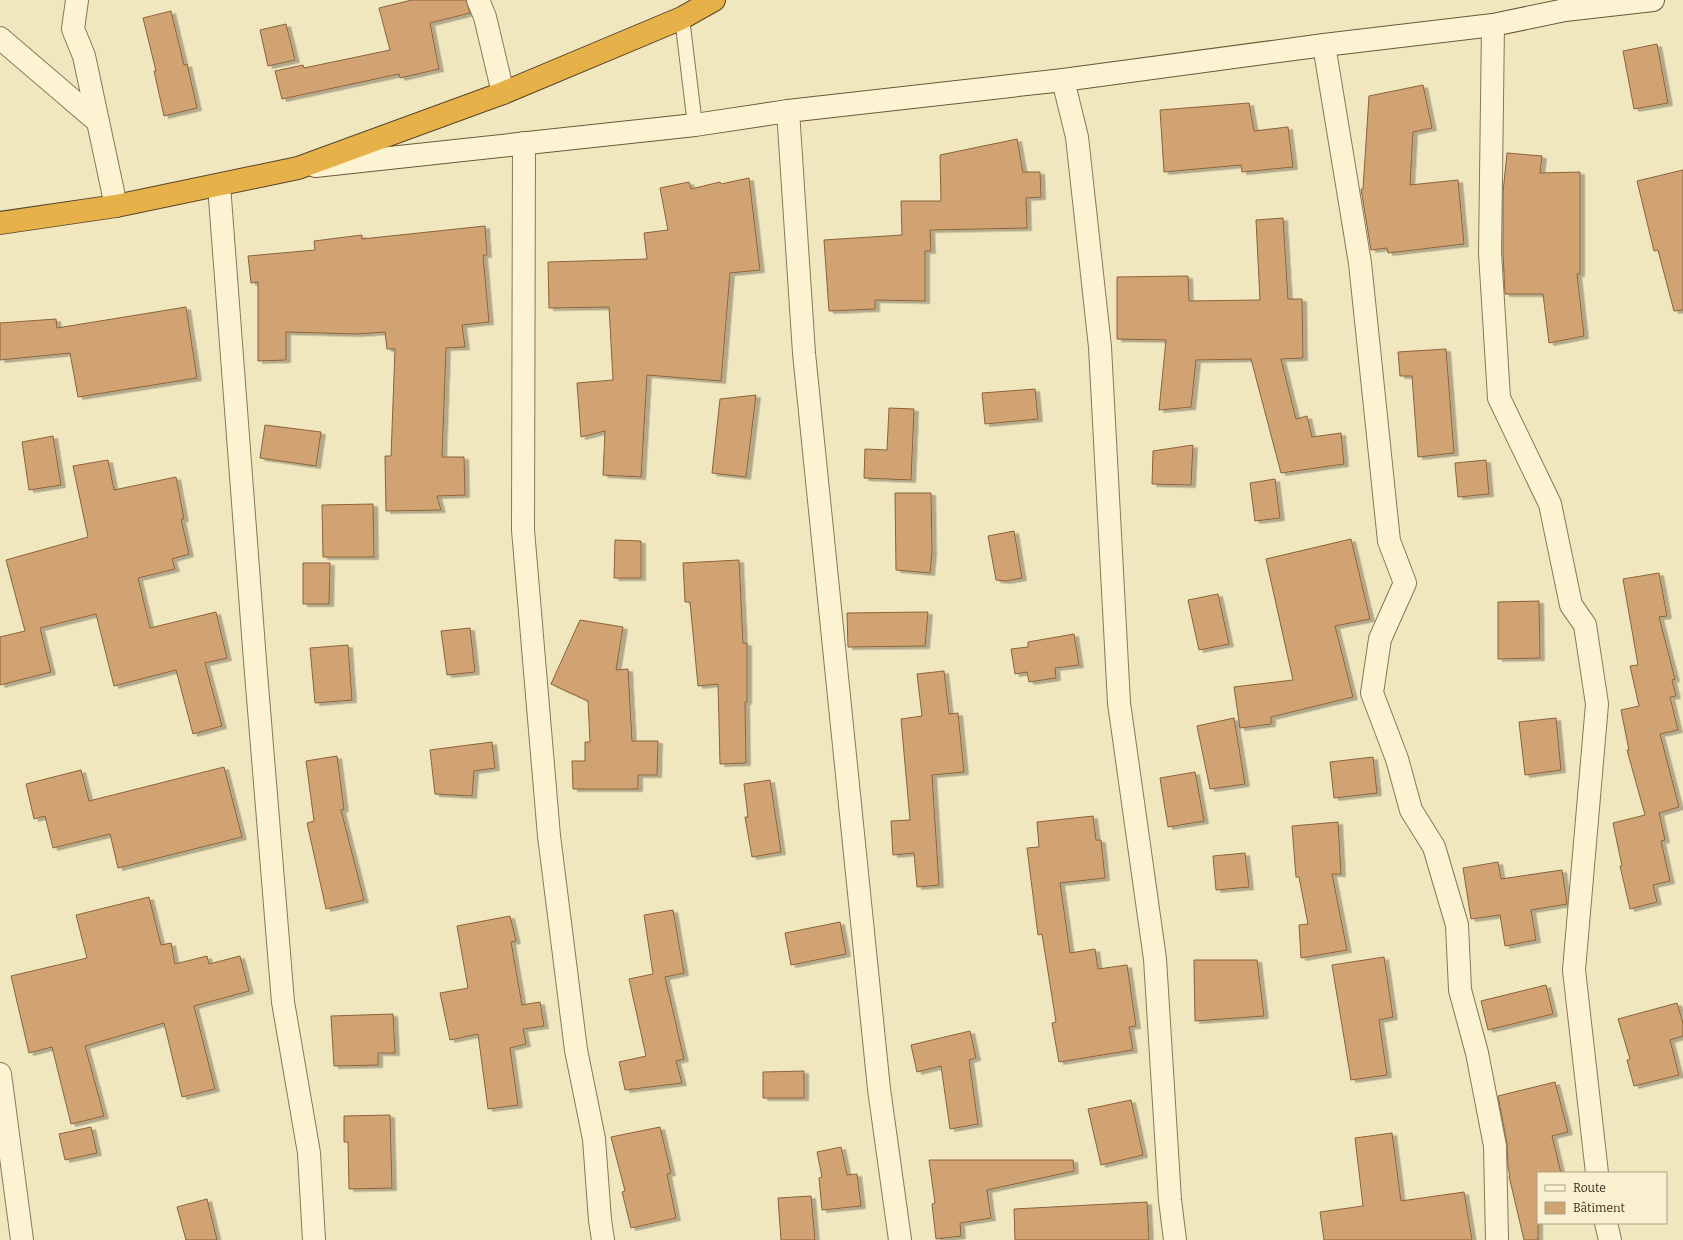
<svg xmlns="http://www.w3.org/2000/svg" width="1683" height="1240" viewBox="0 0 1683 1240" font-family="Bitter,serif">
  <style>
    .building { fill: #d2a372; stroke: #8b623a; filter: url(#shadow) }
    .lines { fill: none; stroke-linecap: round; stroke-linejoin: round }
    .lane-casing { stroke: #8b7756; stroke-width: 16 }
    .street-casing { stroke: #8b7756; stroke-width: 24 }
    .secondary-casing { stroke: #6c5839; stroke-width: 24 }
    .highway-casing { stroke: #58442b; stroke-width: 24 }
    .lane { stroke: #fbf3d2; stroke-width: 14 }
    .street { stroke: #fbf3d2; stroke-width: 22 }
    .secondary { stroke: #fbf3d2; stroke-width: 22 }
    .highway { stroke: #e7b149; stroke-width: 22 }
  </style>
  <defs>
    <filter id="shadow"><feDropShadow dx="4.5" dy="2.5" stdDeviation="0" flood-color="#0004"/></filter>
  </defs>
  <rect width="100%" height="100%" fill="#f1e7bf"/>
  <g class="building">
    <polygon points="412,0 466,0 470,13 430,23 439,69 400,78 399,74 282,99 275,71 303,65 304,68 390,50 379,8"/>
    <polygon points="171,11 184,65 187,64 197,108 164,116 154,71 156,71 143,18"/>
    <polygon points="286,24 295,60 268,66 260,30"/>
    <polygon points="1657,44 1668,103 1634,109 1623,51"/>
    <polygon points="1423,85 1432,128 1413,132 1410,185 1458,180 1464,244 1388,253 1387,248 1371,250 1361,189 1363,189 1369,96"/>
    <polygon points="1249,103 1254,131 1288,127 1293,167 1242,172 1241,165 1164,172 1160,110"/>
    <polygon points="1017,139 1023,172 1040,172 1041,197 1026,198 1027,228 930,230 931,251 925,251 925,301 875,300 875,309 829,311 824,240 902,235 901,201 941,201 940,155"/>
    <polygon points="1507,153 1542,156 1540,173 1580,172 1580,274 1577,274 1584,336 1549,343 1543,294 1505,294 1503,253 1503,192"/>
    <polygon points="1683,170 1683,310 1674,311 1658,250 1654,251 1637,181"/>
    <polygon points="749,178 760,270 730,273 721,381 647,375 641,477 603,475 605,431 581,437 577,383 613,380 609,307 549,308 548,262 647,259 644,233 668,230 660,188 689,182 691,189 720,182 721,184"/>
    <polygon points="1283,218 1288,299 1302,299 1303,358 1281,359 1296,419 1307,416 1312,437 1341,433 1344,464 1281,473 1251,359 1196,360 1191,407 1159,410 1166,340 1117,339 1117,277 1188,276 1189,301 1260,300 1256,220"/>
    <polygon points="485,226 487,255 483,255 489,322 462,325 465,347 446,348 442,457 464,457 465,495 437,496 441,510 386,511 385,456 391,456 395,349 387,349 385,332 356,334 286,332 286,360 258,361 258,282 251,283 248,256 315,250 314,241 362,235 362,239"/>
    <polygon points="186,307 197,378 78,397 70,353 0,360 0,323 56,319 57,328"/>
    <polygon points="1446,349 1454,453 1418,457 1412,376 1400,376 1398,352"/>
    <polygon points="1035,389 1038,419 985,424 982,393"/>
    <polygon points="756,395 746,477 712,473 720,399"/>
    <polygon points="889,408 914,409 911,480 864,478 865,449 887,450"/>
    <polygon points="265,425 321,432 316,466 260,458"/>
    <polygon points="53,436 61,485 29,490 22,442"/>
    <polygon points="1193,445 1191,485 1152,484 1153,451"/>
    <polygon points="108,460 114,490 176,477 184,519 181,519 189,554 172,559 175,569 138,578 150,628 216,612 227,658 205,663 222,726 193,734 176,670 114,686 96,614 40,628 51,672 0,685 0,637 25,631 6,560 88,537 73,466"/>
    <polygon points="1486,460 1489,494 1458,497 1455,463"/>
    <polygon points="1275,479 1280,518 1255,521 1250,483"/>
    <polygon points="895,493 931,493 932,552 930,573 896,570"/>
    <polygon points="373,504 374,557 323,557 322,505"/>
    <polygon points="1014,531 1022,578 1006,581 996,580 988,536"/>
    <polygon points="1351,539 1370,619 1335,626 1353,697 1271,717 1271,724 1240,728 1234,687 1293,680 1266,559"/>
    <polygon points="615,540 641,541 641,578 614,578"/>
    <polygon points="739,560 743,643 747,643 747,702 745,702 746,763 720,764 718,684 698,686 690,602 685,602 683,563"/>
    <polygon points="303,563 330,563 329,604 303,604"/>
    <polygon points="1659,573 1667,616 1659,617 1675,679 1672,680 1676,696 1670,697 1678,730 1660,734 1679,807 1659,813 1665,840 1661,841 1670,881 1653,885 1657,902 1630,909 1620,866 1622,866 1613,823 1645,815 1627,750 1629,750 1621,710 1639,706 1630,666 1638,665 1623,579"/>
    <polygon points="1218,594 1229,644 1199,650 1188,600"/>
    <polygon points="1539,601 1540,658 1498,659 1498,602"/>
    <polygon points="928,612 925,646 848,647 847,613"/>
    <polygon points="580,620 623,627 616,670 628,669 632,741 658,741 657,775 638,775 638,789 573,789 572,761 585,761 585,742 590,742 588,701 551,684"/>
    <polygon points="470,628 475,672 447,675 441,631"/>
    <polygon points="1074,634 1079,665 1055,668 1056,678 1029,682 1027,672 1015,674 1011,649 1028,647 1028,642"/>
    <polygon points="348,645 352,700 315,703 310,648"/>
    <polygon points="944,671 949,714 958,713 964,772 932,775 939,885 917,887 914,853 893,855 891,821 910,820 901,719 922,716 917,674"/>
    <polygon points="1234,718 1245,784 1210,789 1197,726"/>
    <polygon points="1556,718 1561,770 1525,775 1519,722"/>
    <polygon points="492,742 495,768 474,771 472,796 435,794 430,750"/>
    <polygon points="337,756 344,809 341,810 364,900 326,909 307,823 314,821 306,761"/>
    <polygon points="1373,757 1377,793 1334,798 1330,762"/>
    <polygon points="224,767 242,837 118,868 110,834 53,848 45,816 34,819 26,784 81,770 89,801"/>
    <polygon points="1195,772 1204,821 1168,827 1160,778"/>
    <polygon points="770,780 781,852 752,857 745,817 748,817 744,784"/>
    <polygon points="1093,816 1096,840 1101,840 1105,878 1060,883 1070,953 1095,949 1098,969 1127,965 1136,1026 1129,1027 1133,1050 1059,1062 1052,1023 1056,1022 1042,934 1038,935 1027,848 1039,847 1037,822"/>
    <polygon points="1338,822 1341,874 1332,874 1347,950 1301,958 1299,925 1308,924 1299,877 1296,877 1292,826"/>
    <polygon points="1245,853 1249,887 1216,890 1213,856"/>
    <polygon points="1498,862 1501,879 1562,870 1567,904 1531,910 1536,940 1505,946 1500,915 1471,919 1463,868"/>
    <polygon points="149,897 161,945 171,943 175,964 207,956 209,964 240,956 249,991 194,1006 215,1089 182,1097 164,1023 85,1046 104,1116 71,1124 52,1047 29,1053 11,976 87,958 76,915"/>
    <polygon points="673,910 684,973 665,977 684,1059 676,1061 682,1083 625,1090 619,1062 646,1056 629,979 653,974 644,915"/>
    <polygon points="510,916 516,941 511,942 522,1005 540,1002 544,1026 523,1029 526,1044 510,1048 518,1105 488,1109 478,1034 450,1040 440,993 468,988 457,926"/>
    <polygon points="840,922 846,954 791,965 785,933"/>
    <polygon points="1384,957 1393,1017 1379,1020 1387,1075 1351,1080 1332,965"/>
    <polygon points="1194,960 1257,960 1264,1016 1195,1021"/>
    <polygon points="1546,985 1553,1014 1488,1030 1481,1001"/>
    <polygon points="1677,1003 1683,1023 1683,1036 1670,1040 1679,1075 1634,1086 1627,1060 1630,1059 1618,1019"/>
    <polygon points="393,1014 395,1053 378,1053 378,1065 334,1066 331,1016"/>
    <polygon points="970,1031 976,1058 969,1060 978,1124 950,1129 941,1066 917,1072 911,1045"/>
    <polygon points="804,1071 804,1098 763,1098 763,1072"/>
    <polygon points="1555,1082 1568,1132 1552,1136 1561,1173 1538,1173 1538,1240 1524,1240 1509,1176 1510,1176 1508,1167 1507,1144 1498,1096"/>
    <polygon points="1131,1100 1143,1155 1101,1165 1088,1109"/>
    <polygon points="390,1115 392,1188 349,1189 348,1142 344,1142 344,1116"/>
    <polygon points="91,1127 97,1153 65,1160 59,1134"/>
    <polygon points="660,1127 671,1173 667,1174 676,1218 631,1228 622,1192 625,1191 611,1137"/>
    <polygon points="1392,1133 1401,1201 1464,1192 1472,1240 1324,1240 1320,1212 1363,1206 1355,1138"/>
    <polygon points="841,1147 847,1175 857,1174 861,1206 822,1210 819,1178 822,1177 817,1152"/>
    <polygon points="929,1160 1073,1160 1074,1171 987,1190 991,1218 960,1223 961,1236 936,1239 932,1204 935,1203"/>
    <polygon points="811,1196 815,1240 781,1240 778,1198"/>
    <polygon points="207,1199 217,1240 186,1240 177,1207"/>
    <polygon points="1147,1202 1149,1240 1015,1240 1014,1209"/>
  </g>
  <g class="lines">
    <defs>
      <polyline id="lane" points="682,18 695,125"/>
      <g id="street">
        <polyline points="77,0 73,29 84,56 116,206"/>
        <polyline points="478,0 485,17 503,93"/>
        <polyline points="1493,25 1490,253 1499,398 1550,504 1571,605 1585,625 1597,704 1574,970 1597,1173"/>
        <polyline points="0,38 97,121"/>
        <polyline points="1324,45 1360,263 1389,541 1405,583 1380,639 1372,693 1397,759 1411,810 1434,847 1457,925 1460,990 1477,1053 1495,1146 1497,1240"/>
        <polyline points="1063,80 1077,137 1100,347 1119,703 1155,959 1170,1200 1175,1240"/>
        <polyline points="788,111 804,353 879,1089 900,1240"/>
        <polyline points="524,143 523,530 549,836 576,1050 594,1139 600,1220 603,1240"/>
        <polyline points="219,185 255,661 283,1002 309,1153 314,1240"/>
        <polyline points="0,1074 22,1240"/>
        <polyline points="1606,1223 1610,1240"/>
      </g>
      <polyline id="secondary" points="315,166 695,125 788,111 1063,80 1324,45 1493,25 1565,10 1653,0"/>
      <polyline id="highway" points="0,223 116,206 298,168 503,93 682,18 714,0"/>
    </defs>
    <use href="#lane" class="lane-casing"/>
    <use href="#street" class="street-casing"/>
    <use href="#secondary" class="secondary-casing"/>
    <use href="#highway" class="highway-casing"/>
    <use href="#lane" class="lane"/>
    <use href="#street" class="street"/>
    <use href="#secondary" class="secondary"/>
    <use href="#highway" class="highway"/>
  </g>
  <rect x="1537" y="1172" width="130" height="52" fill="#f8f0cf" stroke="#aca287"/>
  <rect x="1545" y="1185" width="20" height="6" fill="#fbf3d2" stroke="#aca287"/>
  <text x="1573" y="1192" font-size="12" fill="#392d1c">Route</text>
  <rect x="1545" y="1202" width="20" height="12" fill="#d2a372" stroke="#aca287"/>
  <text x="1573" y="1212" font-size="12" fill="#392d1c">Bâtiment</text>
</svg>
